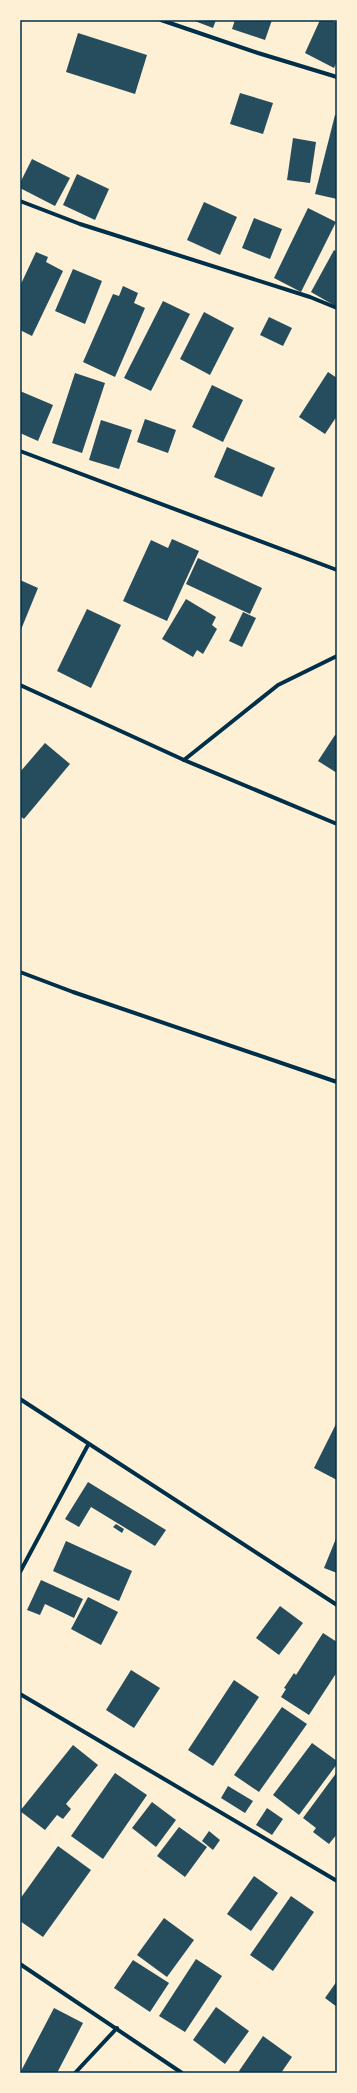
<svg xmlns="http://www.w3.org/2000/svg" width="357" height="2093" viewBox="0 0 357 2093" font-family="'IBM Plex Sans',sans-serif">
  <style>
    .building { fill: #264d5e }
    .lines { fill: none; stroke-linecap: round; stroke-linejoin: round }
    .minor { stroke: #003049; stroke-width: 4 }
    .neatline { fill: none; stroke: #003049; stroke-width: 1.5 }
  </style>
  <rect width="100%" height="100%" fill="#fdf0d5"/>
  <g class="building">
    <polygon points="192,20 216,20 213,28"/>
    <polygon points="235,20 272,20 265,40 232,29"/>
    <polygon points="320,20 331,20 337,23 337,61 334,68 305,53"/>
    <polygon points="78,33 147,55 135,94 66,72"/>
    <polygon points="240,93 273,103 263,134 230,124"/>
    <polygon points="335,115 337,115 337,199 315,194"/>
    <polygon points="293,138 316,142 310,183 287,180"/>
    <polygon points="32,159 70,178 55,206 20,188 20,183"/>
    <polygon points="77,174 109,189 95,220 63,205"/>
    <polygon points="204,202 237,217 220,255 187,240"/>
    <polygon points="308,208 336,222 301,292 274,278"/>
    <polygon points="254,218 282,229 270,259 242,248"/>
    <polygon points="334,250 337,252 337,307 311,292"/>
    <polygon points="36,252 48,257 46,262 63,271 32,336 20,330 20,286"/>
    <polygon points="73,269 102,281 85,324 55,311"/>
    <polygon points="123,286 138,293 134,303 145,308 115,377 83,362 113,294 119,296"/>
    <polygon points="163,301 190,314 151,391 124,378"/>
    <polygon points="204,312 234,328 210,375 180,359"/>
    <polygon points="269,317 292,328 283,346 260,335"/>
    <polygon points="328,372 337,378 337,416 325,434 299,417"/>
    <polygon points="75,373 105,383 82,453 52,443"/>
    <polygon points="212,385 243,400 223,442 192,427"/>
    <polygon points="20,391 53,405 38,441 20,433"/>
    <polygon points="145,419 176,430 168,453 137,442"/>
    <polygon points="101,420 132,430 119,469 89,460"/>
    <polygon points="227,447 275,468 262,497 214,477"/>
    <polygon points="172,539 199,551 167,621 123,601 151,540 168,548"/>
    <polygon points="198,558 262,588 250,614 186,584"/>
    <polygon points="20,580 38,588 20,632"/>
    <polygon points="186,599 216,617 212,625 217,629 203,654 197,650 193,657 162,639"/>
    <polygon points="87,609 121,625 91,688 57,671"/>
    <polygon points="243,612 256,618 242,647 229,641"/>
    <polygon points="335,735 337,736 337,773 318,761"/>
    <polygon points="45,743 70,764 24,819 20,816 20,772"/>
    <polygon points="337,1422 337,1480 314,1468"/>
    <polygon points="88,1482 166,1530 155,1546 91,1507 79,1527 65,1519"/>
    <polygon points="116,1524 124,1529 122,1533 113,1527"/>
    <polygon points="337,1536 337,1573 324,1568"/>
    <polygon points="66,1541 132,1571 119,1601 53,1571"/>
    <polygon points="41,1580 83,1599 74,1618 45,1604 40,1615 27,1610"/>
    <polygon points="88,1597 118,1612 101,1645 71,1629"/>
    <polygon points="280,1606 303,1623 279,1655 256,1638"/>
    <polygon points="323,1633 337,1642 337,1672 309,1715 281,1697 286,1689 284,1688 294,1673 296,1675"/>
    <polygon points="131,1670 160,1688 134,1728 106,1710"/>
    <polygon points="234,1680 259,1697 213,1766 188,1750"/>
    <polygon points="282,1707 307,1724 259,1792 234,1775"/>
    <polygon points="312,1743 337,1761 337,1764 299,1815 273,1795"/>
    <polygon points="73,1745 98,1765 66,1804 71,1809 63,1819 57,1815 45,1830 20,1811"/>
    <polygon points="337,1772 337,1834 329,1844 313,1832 316,1828 303,1818"/>
    <polygon points="115,1773 147,1795 103,1859 71,1836"/>
    <polygon points="228,1786 253,1801 245,1813 221,1798"/>
    <polygon points="152,1802 176,1820 156,1847 132,1828"/>
    <polygon points="267,1808 283,1819 272,1835 256,1825"/>
    <polygon points="179,1827 207,1847 185,1877 157,1856"/>
    <polygon points="209,1831 220,1840 213,1850 202,1841"/>
    <polygon points="58,1846 91,1870 43,1937 20,1921 20,1899"/>
    <polygon points="254,1876 278,1893 251,1931 227,1914"/>
    <polygon points="291,1896 314,1912 273,1971 250,1955"/>
    <polygon points="164,1918 194,1940 167,1977 137,1955"/>
    <polygon points="196,1959 222,1976 185,2032 159,2016"/>
    <polygon points="133,1960 169,1983 150,2012 114,1988"/>
    <polygon points="337,1981 337,2007 325,1998"/>
    <polygon points="216,2007 249,2031 225,2064 193,2040"/>
    <polygon points="54,2008 83,2023 57,2073 20,2073"/>
    <polygon points="263,2036 292,2057 281,2073 242,2073 239,2071"/>
  </g>
  <g class="lines">
    <g class="minor">
      <polyline points="161,20 258,53 337,77"/>
      <polyline points="20,201 80,224 310,297 337,308"/>
      <polyline points="20,451 337,570"/>
      <polyline points="20,685 184,760 337,824"/>
      <polyline points="184,760 278,685 337,656"/>
      <polyline points="20,972 73,992 337,1082"/>
      <polyline points="20,1399 337,1605"/>
      <polyline points="20,1572 88,1445"/>
      <polyline points="20,1694 337,1881"/>
      <polyline points="20,1964 182,2073"/>
      <polyline points="75,2073 117,2028"/>
    </g>
  </g>
  <rect width="357" height="2093" fill="none" stroke="#fdf0d5" stroke-width="42"/>
  <rect x="21" y="21" width="315" height="2051" class="neatline"/>
</svg>
